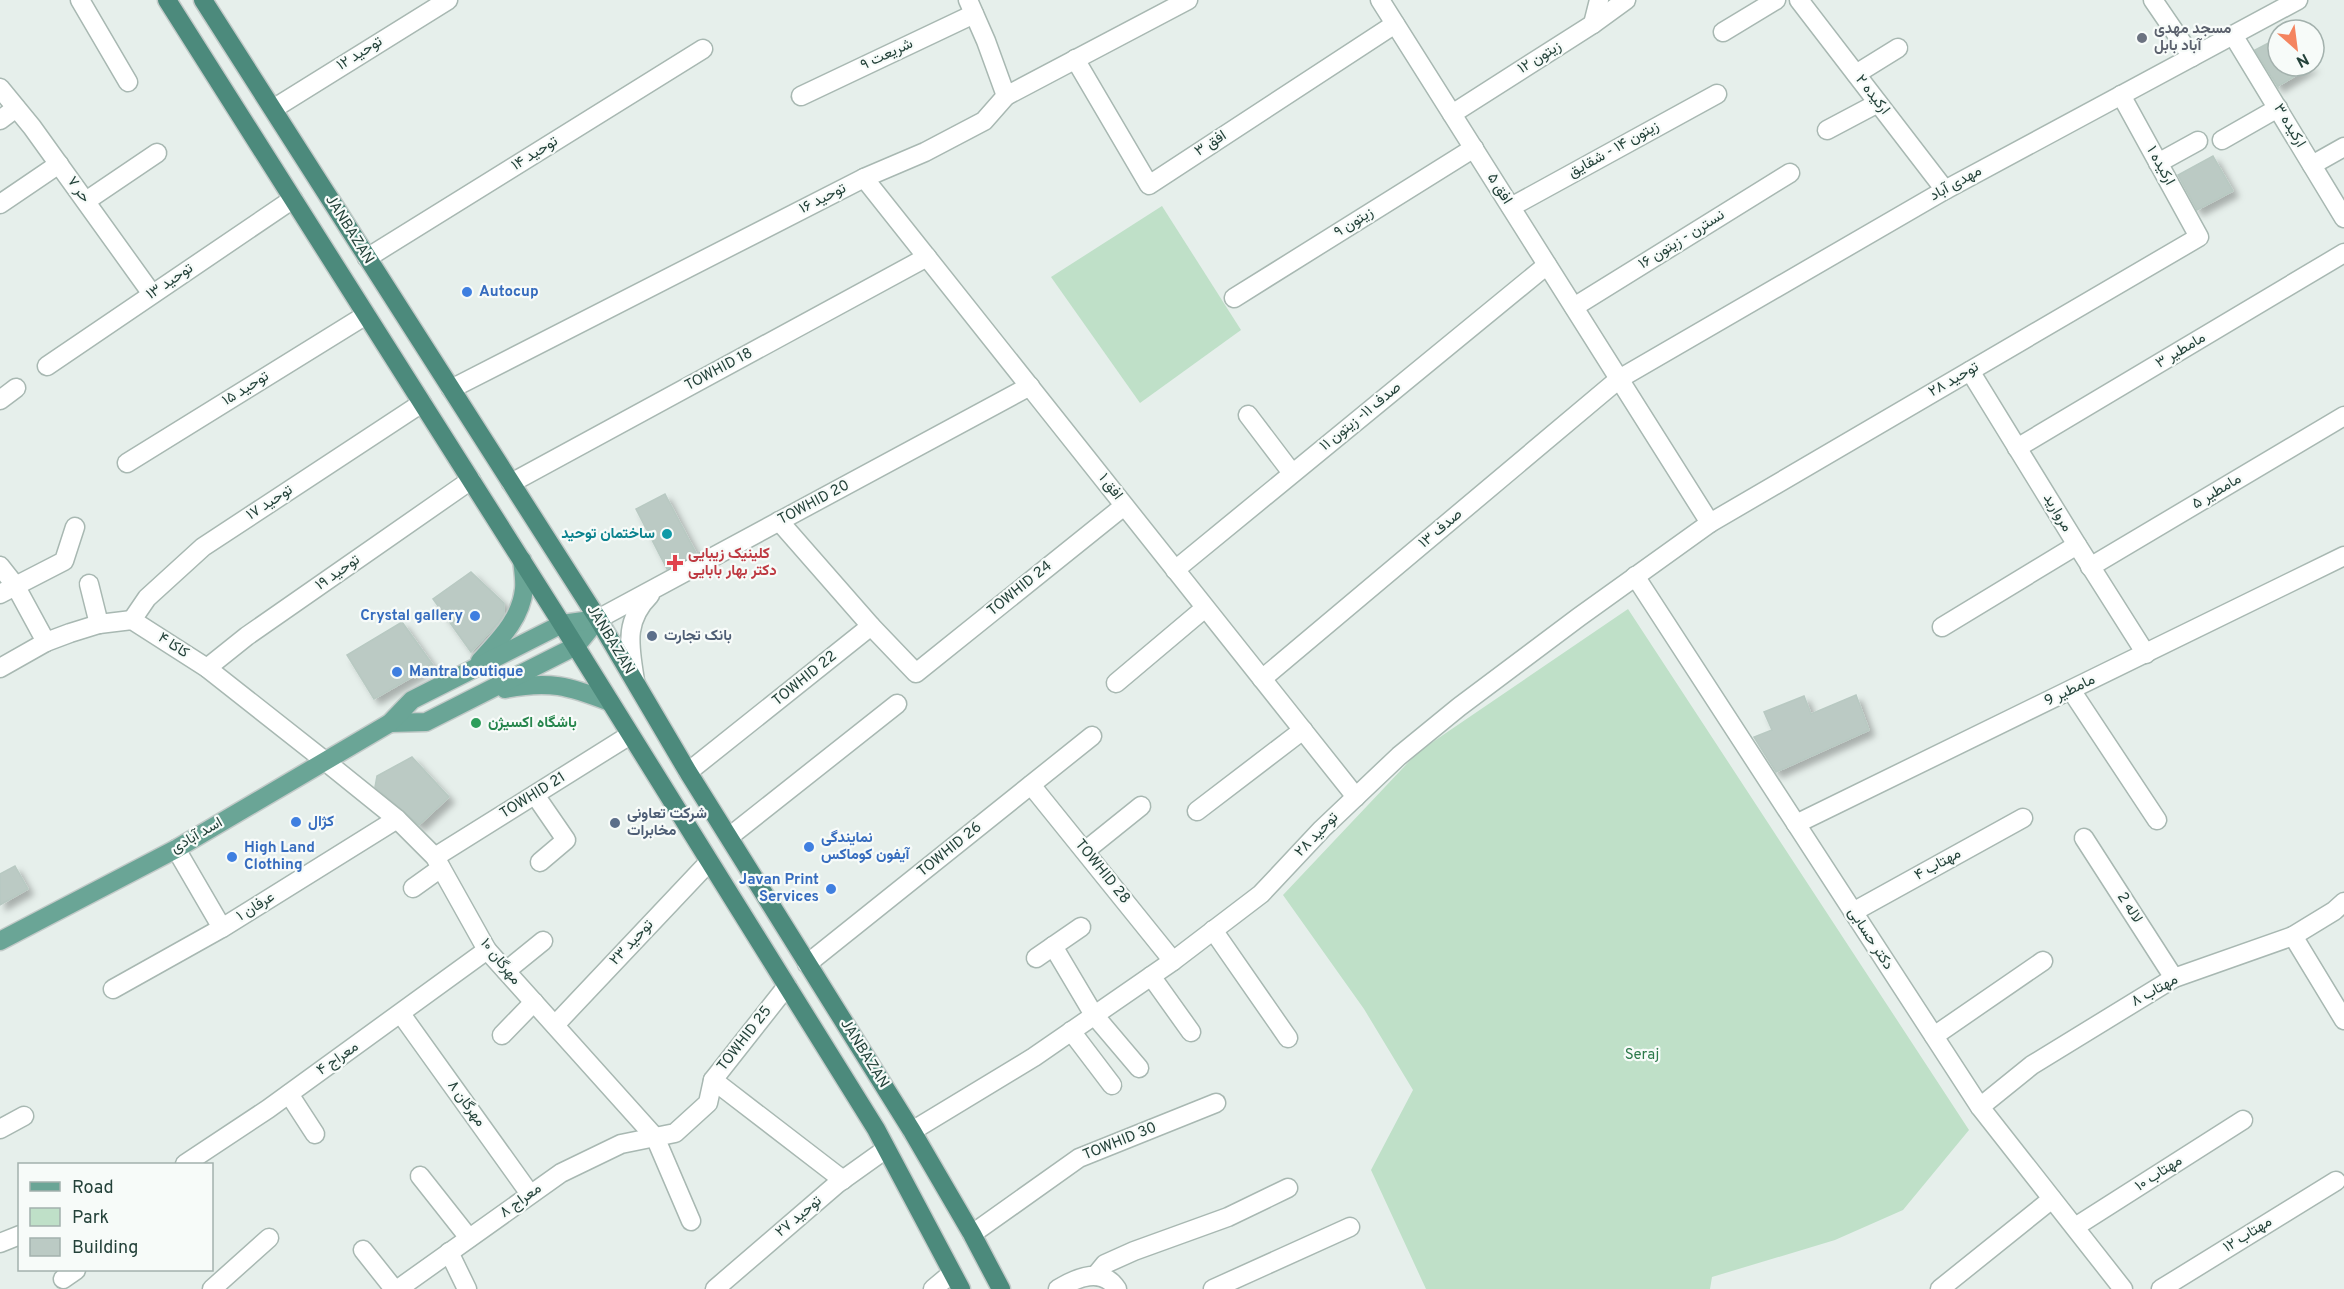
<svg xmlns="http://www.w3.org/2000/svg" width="2344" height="1289" viewBox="0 0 2344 1289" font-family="Overpass,Vazirmatn,sans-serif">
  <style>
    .green { fill: #bfe0c8 }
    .building { fill: #bbcac4; stroke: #b8c9c2; stroke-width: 1.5; filter: url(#shadow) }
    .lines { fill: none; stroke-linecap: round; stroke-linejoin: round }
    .minor-casing { stroke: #a8b8b2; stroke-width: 21 }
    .primary-casing { stroke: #c2cac8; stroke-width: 21 }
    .trunk-casing { stroke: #c2cac8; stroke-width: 21 }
    .minor { stroke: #fff; stroke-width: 18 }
    .primary { stroke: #6aa596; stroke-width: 18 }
    .trunk { stroke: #4c8a7c; stroke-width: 18 }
    .worship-dot { fill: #6b7280; stroke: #f7fbf9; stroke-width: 2 }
    .shop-dot { fill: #3f7fe0; stroke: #f7fbf9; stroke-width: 2 }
    .culture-dot { fill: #0f9aa8; stroke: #f7fbf9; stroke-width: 2 }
    .health-dot { fill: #e0444e; stroke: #f7fbf9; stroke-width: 2 }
    .service-dot { fill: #5c6f8a; stroke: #f7fbf9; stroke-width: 2 }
    .leisure-dot { fill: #2e9e5b; stroke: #f7fbf9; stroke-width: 2 }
    .labels { text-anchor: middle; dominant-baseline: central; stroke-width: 4.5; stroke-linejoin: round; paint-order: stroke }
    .worship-label { font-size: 15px; font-weight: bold; fill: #5b616d; stroke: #f7fbf9; text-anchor: start }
    .street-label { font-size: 15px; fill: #24423a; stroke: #f7fbf9 }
    .shop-label { font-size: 15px; font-weight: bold; fill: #366cbe; stroke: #f7fbf9; text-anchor: start }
    .culture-label { font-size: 15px; font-weight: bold; fill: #0d838f; stroke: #f7fbf9; text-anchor: end }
    .health-label { font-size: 15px; font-weight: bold; fill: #be3a42; stroke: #f7fbf9; text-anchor: start }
    .service-label { font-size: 15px; font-weight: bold; fill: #4e5e75; stroke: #f7fbf9; text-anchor: start }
    .leisure-label { font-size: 15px; font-weight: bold; fill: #27864d; stroke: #f7fbf9; text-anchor: start }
    .park-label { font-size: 15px; fill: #2d7a4b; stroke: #f7fbf9 }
  </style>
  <defs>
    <filter id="shadow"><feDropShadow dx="5.5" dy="5.5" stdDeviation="3" flood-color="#0004"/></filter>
  </defs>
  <rect width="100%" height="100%" fill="#e6efeb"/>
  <g class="green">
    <polygon points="1162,206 1241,330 1140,403 1051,277"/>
    <polygon points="1628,609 1969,1130 1903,1210 1835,1240 1712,1277 1710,1289 1426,1289 1371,1170 1413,1090 1364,1009 1283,895 1418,752"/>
  </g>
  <g class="building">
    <polygon points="2278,38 2278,66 2312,66 2278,86 2278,87 2255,50"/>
    <polygon points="2213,156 2233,191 2197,210 2178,175"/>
    <polygon points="665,494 696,553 667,569 636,509"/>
    <polygon points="471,572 504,603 504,614 499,622 471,652 433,599"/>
    <polygon points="402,622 433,665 374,699 347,655"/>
    <polygon points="1856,695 1869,730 1776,772 1754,737 1772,730 1764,712 1804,696 1811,714"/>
    <polygon points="412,757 449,797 419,825 375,787 377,776"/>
    <polygon points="15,866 28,889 0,905 0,874"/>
  </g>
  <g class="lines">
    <defs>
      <g id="minor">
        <polyline points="80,0 128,82"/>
        <polyline points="968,0 986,41 1006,96"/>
        <polyline points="1380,0 1710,523"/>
        <polyline points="1799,0 1945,190"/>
        <polyline points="2153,0 2192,57"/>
        <polyline points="1593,24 1599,0"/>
        <polyline points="1723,32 1776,0"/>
        <polyline points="2233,35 2344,218"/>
        <polyline points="1075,59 1149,185 1395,24"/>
        <polyline points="1856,74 1898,48"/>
        <polyline points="0,88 32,127 152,294"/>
        <polyline points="801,96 974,14"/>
        <polyline points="273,109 448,0"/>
        <polyline points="1452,114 1593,24 1626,0"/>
        <polyline points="0,120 16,108"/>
        <polyline points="1827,130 1878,103"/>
        <polyline points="2222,140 2278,108"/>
        <polyline points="2158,163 2198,141"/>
        <polyline points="2312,165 2344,147"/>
        <polyline points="864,178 1356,797"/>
        <polyline points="86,201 157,153"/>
        <polyline points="0,204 59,164"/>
        <polyline points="1511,207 1717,94"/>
        <polyline points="367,258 703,49"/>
        <polyline points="1234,298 1474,148"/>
        <polyline points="1574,307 1790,173"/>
        <polyline points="47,366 293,199"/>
        <polyline points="1970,371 2077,545 2146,654"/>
        <polyline points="451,389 864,178 925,152 984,121 1006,96 1188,0"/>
        <polyline points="0,400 16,388"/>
        <polyline points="1248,415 1292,473"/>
        <polyline points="2017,448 2344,253"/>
        <polyline points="127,463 366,315"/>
        <polyline points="511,483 927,257"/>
        <polyline points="779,521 871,626"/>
        <polyline points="0,566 15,585 46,642"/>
        <polyline points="2090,567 2344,416"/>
        <polyline points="1175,570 1547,265"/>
        <polyline points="1635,576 1980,1107 2123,1289"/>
        <polyline points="89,584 99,624"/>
        <polyline points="0,594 64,561 75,527"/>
        <polyline points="598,619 1030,386"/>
        <polyline points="132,620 147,598 203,547 422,403"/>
        <polyline points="1942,627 2077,545"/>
        <polyline points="0,668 46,642 70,633 99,624 132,620 207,668 325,761 397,819 435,857 487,950 655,1137 691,1221"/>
        <polyline points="207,668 247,636 471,480"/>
        <polyline points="1262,679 1619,379 1945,190 2298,0"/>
        <path d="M635 681C630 647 623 622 650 595"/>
        <polyline points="1116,683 1205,608"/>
        <polyline points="2071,690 2157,820"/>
        <polyline points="688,772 871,626 916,673 1124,506"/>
        <polyline points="1031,785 1173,961"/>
        <polyline points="535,795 566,840 540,862"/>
        <polyline points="1197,811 1303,730"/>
        <polyline points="1796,824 2344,556"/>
        <polyline points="729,837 897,704"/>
        <polyline points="2084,838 2174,978"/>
        <polyline points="176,849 222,928"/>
        <polyline points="1085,851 1141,806"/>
        <polyline points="435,857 630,735"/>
        <polyline points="413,888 441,868"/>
        <polyline points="1853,912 2023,818"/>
        <polyline points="1213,930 1288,1038"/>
        <polyline points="2293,936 2344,1020"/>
        <polyline points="1053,946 1094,1015 1139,1068"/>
        <polyline points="1036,958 1081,927"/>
        <polyline points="807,964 1092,736"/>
        <polyline points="506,971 543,941"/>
        <polyline points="1151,976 1191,1032"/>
        <polyline points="113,989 222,928 397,819"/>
        <polyline points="401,1014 530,1194"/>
        <polyline points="555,1025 709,862"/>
        <polyline points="1071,1031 1112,1085"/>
        <polyline points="502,1035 534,1002"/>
        <polyline points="1934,1036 2043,961"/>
        <polyline points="713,1080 843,1180"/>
        <polyline points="289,1094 315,1134"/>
        <polyline points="1980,1107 2032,1065 2174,978 2293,936 2334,911 2344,902"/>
        <polyline points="0,1129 24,1116"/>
        <polyline points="912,1131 1034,1057 1173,961 1261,894 1322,829 1399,756 1459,707 1579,617 1710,523 2199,237 2121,95"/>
        <polyline points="185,1164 268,1109 487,950"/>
        <polyline points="420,1176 469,1238"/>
        <polyline points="2075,1227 2243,1120"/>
        <polyline points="972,1234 1079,1158 1216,1103"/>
        <polyline points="0,1243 20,1235"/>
        <polyline points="363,1250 394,1289"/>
        <polyline points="449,1252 467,1289"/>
        <polyline points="1096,1275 1105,1264 1134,1251 1228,1217 1288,1188"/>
        <polyline points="63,1279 76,1270"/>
        <polyline points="212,1289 269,1238"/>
        <polyline points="398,1289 561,1173 621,1144 675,1133 708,1103 713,1080 787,986"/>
        <polyline points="715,1289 837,1184 886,1149"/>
        <polyline points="933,1289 952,1273"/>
        <path d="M1058 1289C1076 1278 1102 1266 1117 1289"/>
        <polyline points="1213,1289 1350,1227"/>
        <polyline points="1940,1289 2052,1199"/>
        <polyline points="2161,1289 2336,1181"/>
      </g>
      <g id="primary">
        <path d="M480 661C499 640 521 619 524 589 525 580 523 569 522 560"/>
        <path d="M505 689C549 680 569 686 610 702"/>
        <polyline points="390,723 426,722 576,646 598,619"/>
        <polyline points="0,941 176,849 390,723 412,700 562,624 598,619"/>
      </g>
      <g id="trunk">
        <polyline points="167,0 555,613 876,1129 961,1289"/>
        <polyline points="203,0 598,619 688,772 912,1131 972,1234 1001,1289"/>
      </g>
    </defs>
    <use href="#minor" class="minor-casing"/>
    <use href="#primary" class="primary-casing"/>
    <use href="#trunk" class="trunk-casing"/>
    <use href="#minor" class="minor"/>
    <use href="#primary" class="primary"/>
    <use href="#trunk" class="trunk"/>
  </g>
  <circle class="worship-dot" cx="2142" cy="38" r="6"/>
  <g class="shop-dot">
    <circle cx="467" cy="292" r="6"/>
    <circle cx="475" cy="616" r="6"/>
    <circle cx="397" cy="672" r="6"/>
    <circle cx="296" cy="822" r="6"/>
    <circle cx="809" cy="847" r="6"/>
    <circle cx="232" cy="857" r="6"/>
    <circle cx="831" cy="889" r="6"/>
  </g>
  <circle class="culture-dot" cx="667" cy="534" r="6"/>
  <path class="health-dot" d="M672 554h6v6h6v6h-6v6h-6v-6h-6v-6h6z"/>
  <g class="service-dot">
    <circle cx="652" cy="636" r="6"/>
    <circle cx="615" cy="823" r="6"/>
  </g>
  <circle class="leisure-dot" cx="476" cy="723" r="6"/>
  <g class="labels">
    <g class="worship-label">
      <text x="2154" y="29">مسجد مهدی<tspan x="2154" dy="17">آباد بابل</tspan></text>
    </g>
    <g class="street-label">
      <text transform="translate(360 54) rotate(-32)">توحید ۱۲</text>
      <text transform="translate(887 55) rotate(-25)">شریعت ۹</text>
      <text transform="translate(1540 58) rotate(-32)">زیتون ۱۲</text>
      <text transform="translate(1872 95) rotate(52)">ارکیده ۲</text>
      <text transform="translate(2289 126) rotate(59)">ارکیده ۳</text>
      <text transform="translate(1211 144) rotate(-33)">افق ۳</text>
      <text transform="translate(1614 150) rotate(-29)">زیتون ۱۴ - شقایق</text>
      <text transform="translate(535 154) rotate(-32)">توحید ۱۴</text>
      <text transform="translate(2160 166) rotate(61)">ارکیده ۱</text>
      <text transform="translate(1956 184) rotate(-29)">مهدی آباد</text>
      <text transform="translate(1499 189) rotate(58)">افق ۵</text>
      <text transform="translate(78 190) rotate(54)">حر ۷</text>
      <text transform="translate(823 199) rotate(-27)">توحید ۱۶</text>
      <text transform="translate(1354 223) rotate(-32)">زیتون ۹</text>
      <text transform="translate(349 230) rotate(58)">JANBAZAN</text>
      <text transform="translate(1682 240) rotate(-32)">نسترن - زیتون ۱۶</text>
      <text transform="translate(170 282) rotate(-34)">توحید ۱۳</text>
      <text transform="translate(2181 351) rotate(-31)">مامطیر ۳</text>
      <text transform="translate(719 370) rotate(-28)">TOWHID 18</text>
      <text transform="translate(1954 380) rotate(-30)">توحید ۲۸</text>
      <text transform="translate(246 389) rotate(-32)">توحید ۱۵</text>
      <text transform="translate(1361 417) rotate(-39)">صدف ۱۱- زیتون ۱۱</text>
      <text transform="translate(1110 487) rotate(52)">افق ۱</text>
      <text transform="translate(2217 492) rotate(-31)">مامطیر ۵</text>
      <text transform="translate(270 503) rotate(-33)">توحید ۱۷</text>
      <text transform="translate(814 503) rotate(-28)">TOWHID 20</text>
      <text transform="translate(2057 513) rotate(59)">مروارید</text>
      <text transform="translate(1441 529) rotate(-40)">صدف ۱۳</text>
      <text transform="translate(338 573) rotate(-35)">توحید ۱۹</text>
      <text transform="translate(1020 589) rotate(-39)">TOWHID 24</text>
      <text transform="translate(610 640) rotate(59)">JANBAZAN</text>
      <text transform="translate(173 646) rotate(33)">کاکا ۴</text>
      <text transform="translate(805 679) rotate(-39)">TOWHID 22</text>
      <text transform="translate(2070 691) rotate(-26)">مامطیر 9</text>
      <text transform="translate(533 796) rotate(-32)">TOWHID 21</text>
      <text transform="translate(1317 835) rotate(-46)">توحید ۲۸</text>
      <text transform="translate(197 836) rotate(-30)">اسد آبادی</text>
      <text transform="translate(950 850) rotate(-39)">TOWHID 26</text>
      <text transform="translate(1938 865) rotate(-29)">مهتاب ۴</text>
      <text transform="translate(1102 872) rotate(51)">TOWHID 28</text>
      <text transform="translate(256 907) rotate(-32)">عرفان ۱</text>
      <text transform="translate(2129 908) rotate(57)">لاله 2</text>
      <text transform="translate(1870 939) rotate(57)">دکتر حسابی</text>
      <text transform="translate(632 943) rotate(-47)">توحید ۲۳</text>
      <text transform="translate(500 962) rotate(51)">مهرگان ۱۰</text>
      <text transform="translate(2155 991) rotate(-29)">مهتاب ۸</text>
      <text transform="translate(745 1039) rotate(-52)">TOWHID 25</text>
      <text transform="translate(864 1054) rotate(58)">JANBAZAN</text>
      <text transform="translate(338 1059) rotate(-35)">معراج ۴</text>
      <text transform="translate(466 1104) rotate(54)">مهرگان ۸</text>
      <text transform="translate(1120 1142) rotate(-22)">TOWHID 30</text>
      <text transform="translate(2159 1174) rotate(-33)">مهتاب ۱۰</text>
      <text transform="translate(521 1201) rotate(-36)">معراج ۸</text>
      <text transform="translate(799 1217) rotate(-40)">توحید ۲۷</text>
      <text transform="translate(2248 1235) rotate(-32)">مهتاب ۱۲</text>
    </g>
    <g class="shop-label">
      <text x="479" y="292">Autocup</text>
      <text x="463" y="616" text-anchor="end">Crystal gallery</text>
      <text x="409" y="672">Mantra boutique</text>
      <text x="308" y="822">کژال</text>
      <text x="821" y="838">نمایندگی<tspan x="821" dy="17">آیفون کوماکس</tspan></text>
      <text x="244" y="848">High Land<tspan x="244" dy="17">Clothing</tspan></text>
      <text x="819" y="880" text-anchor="end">Javan Print<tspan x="819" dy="17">Services</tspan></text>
    </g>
    <g class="culture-label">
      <text x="655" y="534">ساختمان توحید</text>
    </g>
    <g class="health-label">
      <text x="688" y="554">کلینیک زیبایی<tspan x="688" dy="17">دکتر بهار بابایی</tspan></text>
    </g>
    <g class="service-label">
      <text x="664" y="636">بانک تجارت</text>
      <text x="627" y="814">شرکت تعاونی<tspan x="627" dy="17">مخابرات</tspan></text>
    </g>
    <g class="leisure-label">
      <text x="488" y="723">باشگاه اکسیژن</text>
    </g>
    <g class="park-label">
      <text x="1642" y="1055">Seraj</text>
    </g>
  </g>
  <rect x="18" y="1163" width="195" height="108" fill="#f7fbf9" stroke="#a3b1ad" stroke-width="1.5"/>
  <rect x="30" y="1182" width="30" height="9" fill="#6aa596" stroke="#a3b1ad" stroke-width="1.5"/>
  <text x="72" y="1193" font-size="18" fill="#24423a">Road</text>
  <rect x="30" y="1208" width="30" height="18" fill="#bfe0c8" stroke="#a3b1ad" stroke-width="1.5"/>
  <text x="72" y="1223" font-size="18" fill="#24423a">Park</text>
  <rect x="30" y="1238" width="30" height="18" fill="#bbcac4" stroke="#a3b1ad" stroke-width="1.5"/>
  <text x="72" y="1253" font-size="18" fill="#24423a">Building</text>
  <g transform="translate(2296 48) rotate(152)"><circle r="28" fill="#f7fbf9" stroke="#a3b1ad" stroke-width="1.5"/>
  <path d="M0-4.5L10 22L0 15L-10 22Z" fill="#f4845f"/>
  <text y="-9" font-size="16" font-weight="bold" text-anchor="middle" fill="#24423a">N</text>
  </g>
</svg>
